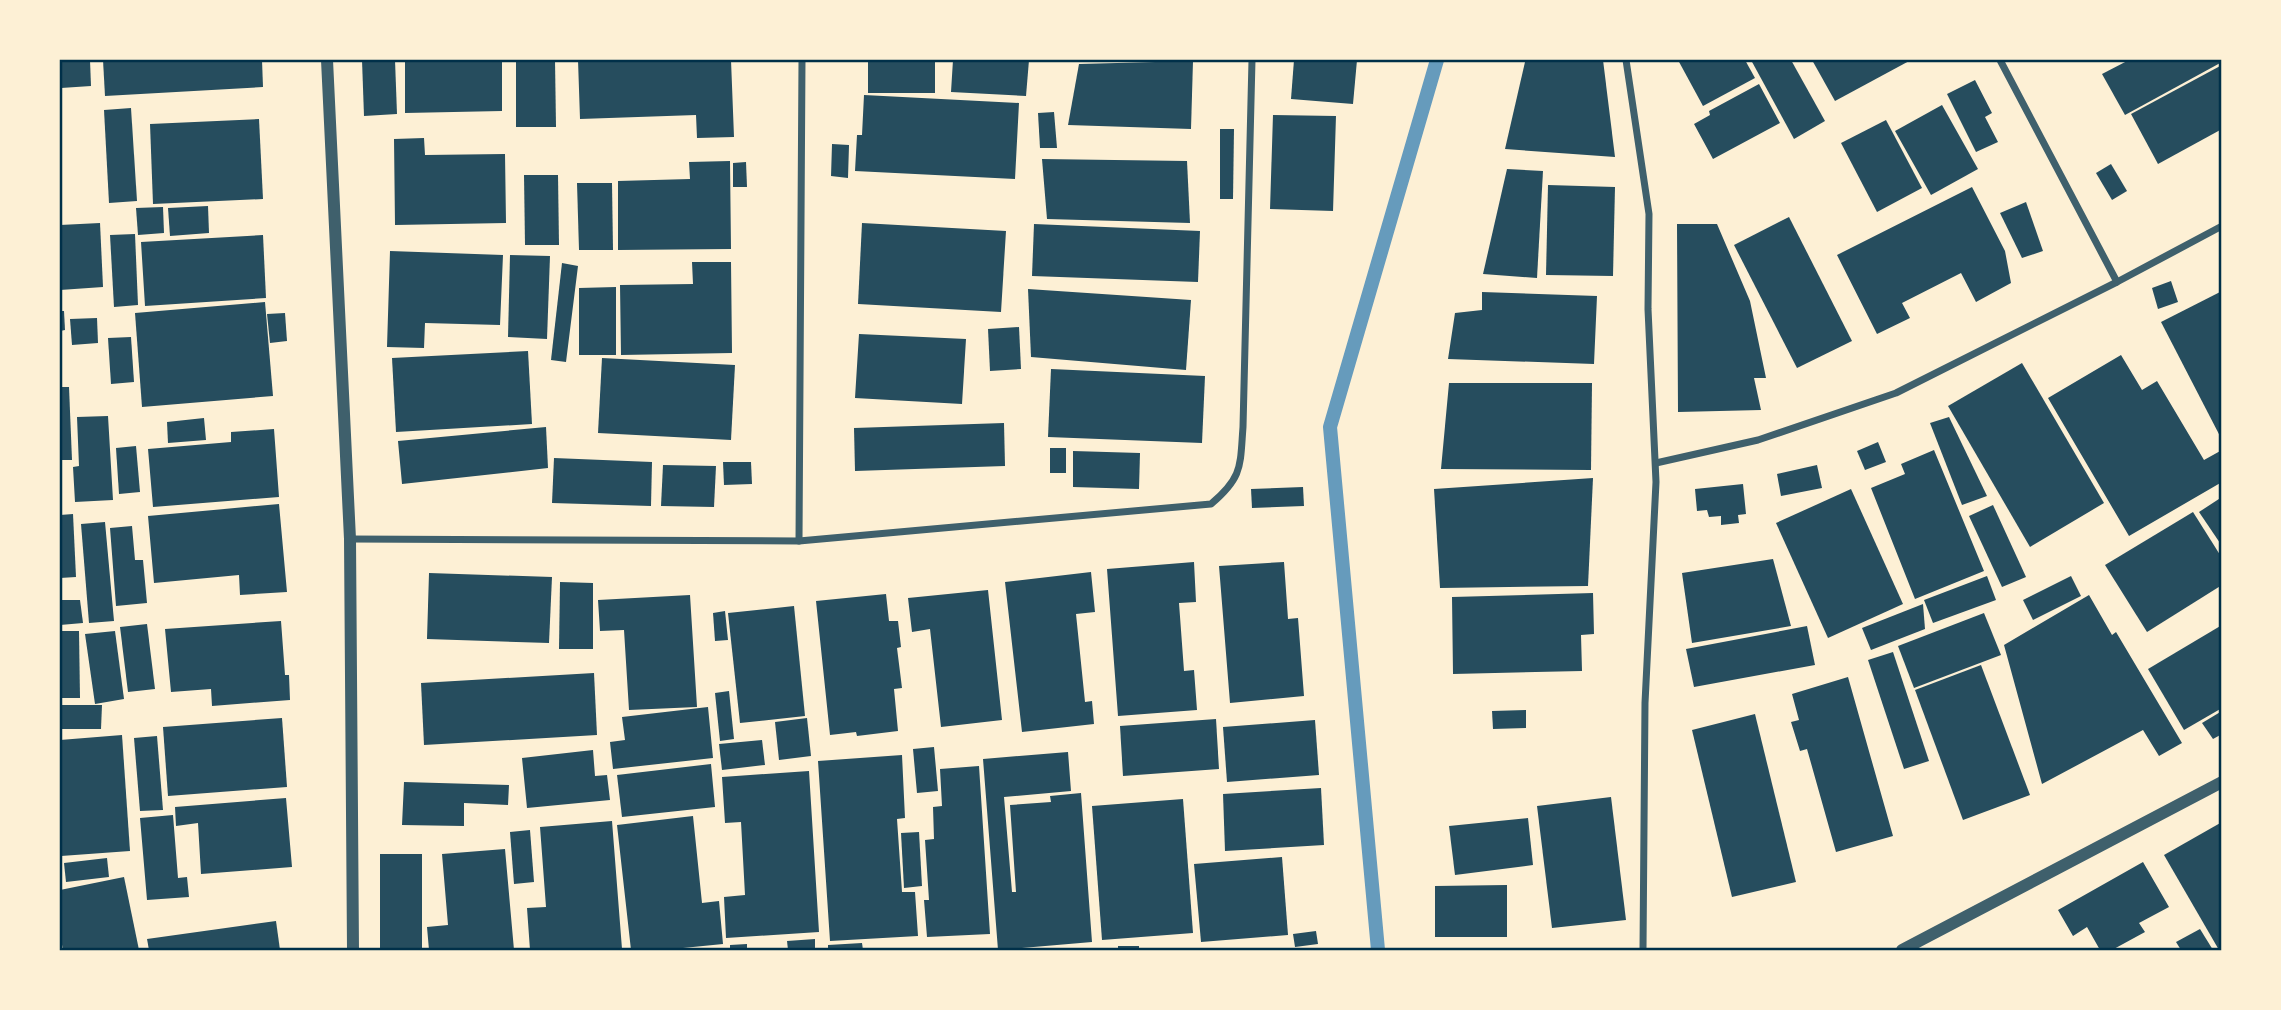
<svg xmlns="http://www.w3.org/2000/svg" width="2281" height="1010" viewBox="0 0 2281 1010" font-family="Jost,sans-serif">
  <style>
    .lines { fill: none; stroke-linecap: round; stroke-linejoin: round }
    .stream { stroke: #669bbc; stroke-width: 14 }
    .building { fill: #264d5e }
    .minor { stroke: #3f606c; stroke-width: 7 }
    .tertiary { stroke: #3f606c; stroke-width: 12 }
    .neatline { fill: none; stroke: #003049; stroke-width: 2.5 }
  </style>
  <rect width="100%" height="100%" fill="#fdf0d5"/>
  <g class="lines">
    <polyline class="stream" points="1378,950 1330,427 1437,60"/>
  </g>
  <g class="building">
    <polygon points="60,60 90,60 91,86 61,88"/>
    <polygon points="103,60 262,60 263,87 105,96"/>
    <polygon points="362,60 395,60 397,114 364,116"/>
    <polygon points="405,60 502,60 502,111 405,113"/>
    <polygon points="516,60 555,60 556,127 516,127"/>
    <polygon points="578,60 731,60 734,137 697,138 696,115 580,119"/>
    <rect x="868" y="60" width="67" height="33"/>
    <polygon points="953,60 1029,60 1026,96 951,92"/>
    <polygon points="1294,60 1357,60 1353,104 1291,99"/>
    <polygon points="1543,60 1603,60 1615,157 1505,149 1525,62"/>
    <polygon points="1678,60 1745,60 1755,78 1703,106"/>
    <polygon points="1751,60 1791,60 1825,121 1794,139"/>
    <polygon points="1812,60 1911,60 1835,101"/>
    <polygon points="2129,60 2222,60 2222,62 2125,115 2102,74"/>
    <polygon points="1193,61 1191,129 1068,125 1079,64"/>
    <polygon points="2222,65 2222,129 2158,164 2131,114"/>
    <polygon points="1975,80 1992,113 1985,117 1998,142 1976,152 1947,94"/>
    <polygon points="1759,84 1780,123 1713,159 1694,124 1710,115 1709,111"/>
    <polygon points="864,95 1019,103 1015,179 855,171 857,135 862,135"/>
    <polygon points="1942,105 1978,169 1931,195 1895,131"/>
    <polygon points="131,108 137,201 109,203 104,110"/>
    <polygon points="1054,112 1057,148 1040,148 1038,113"/>
    <polygon points="1273,115 1336,116 1333,211 1270,209"/>
    <polygon points="259,119 263,199 153,204 150,124"/>
    <polygon points="1886,120 1922,188 1877,212 1841,143"/>
    <polygon points="1220,129 1234,129 1233,199 1220,199"/>
    <polygon points="424,138 425,155 505,154 506,223 395,225 394,139"/>
    <polygon points="832,144 849,145 848,178 831,176"/>
    <polygon points="1042,159 1187,161 1190,223 1047,219"/>
    <polygon points="730,161 731,249 618,250 618,181 690,179 689,162"/>
    <polygon points="746,162 747,187 733,187 733,163"/>
    <polygon points="2111,164 2127,191 2112,200 2096,173"/>
    <polygon points="1507,169 1543,171 1537,278 1483,274"/>
    <polygon points="524,175 558,175 559,245 525,245"/>
    <polygon points="577,183 612,183 613,250 579,250"/>
    <polygon points="1548,185 1615,187 1613,276 1546,275"/>
    <polygon points="1972,187 2005,251 2011,283 1976,302 1961,273 1902,303 1910,318 1877,334 1837,255"/>
    <polygon points="2026,202 2043,251 2022,258 2000,213"/>
    <polygon points="208,206 209,233 170,236 168,208"/>
    <polygon points="163,207 164,233 138,235 136,208"/>
    <polygon points="1789,217 1852,341 1797,368 1734,245"/>
    <polygon points="100,223 103,287 60,290 60,225"/>
    <polygon points="862,223 1006,231 1001,312 858,304"/>
    <polygon points="1034,224 1200,231 1198,282 1032,276"/>
    <polygon points="1677,224 1717,224 1750,301 1766,378 1754,378 1761,410 1678,412"/>
    <polygon points="135,234 138,305 114,307 110,235"/>
    <polygon points="263,235 266,298 145,306 141,242"/>
    <polygon points="390,251 503,255 500,325 425,323 424,348 387,347"/>
    <polygon points="510,255 550,256 547,339 508,337"/>
    <polygon points="692,262 731,262 732,353 621,355 620,285 693,284"/>
    <polygon points="562,263 578,266 566,362 551,360"/>
    <polygon points="2171,281 2178,302 2158,309 2152,288"/>
    <polygon points="616,287 616,355 579,355 579,288"/>
    <polygon points="1028,289 1191,300 1186,370 1031,357"/>
    <polygon points="2222,291 2222,440 2161,322"/>
    <polygon points="1482,292 1597,296 1594,364 1448,359 1455,313 1482,310"/>
    <polygon points="265,302 273,396 142,407 135,313"/>
    <polygon points="60,311 64,311 65,330 60,331"/>
    <polygon points="285,313 287,341 270,343 267,314"/>
    <polygon points="97,318 98,343 72,345 70,319"/>
    <polygon points="1019,327 1021,369 990,371 988,329"/>
    <polygon points="859,334 966,339 962,404 855,398"/>
    <polygon points="131,337 134,382 111,384 108,338"/>
    <polygon points="528,351 532,424 396,432 392,358"/>
    <polygon points="2121,355 2142,390 2157,381 2204,460 2222,450 2222,482 2129,536 2048,398"/>
    <polygon points="602,358 735,365 731,440 598,433"/>
    <polygon points="2022,363 2104,503 2030,547 1948,406"/>
    <polygon points="1051,369 1205,376 1202,443 1048,437"/>
    <polygon points="1449,383 1592,383 1591,470 1441,469"/>
    <polygon points="60,387 69,387 72,460 60,460"/>
    <polygon points="108,416 113,500 75,502 73,467 79,466 77,417"/>
    <polygon points="1949,417 1987,496 1962,505 1930,423"/>
    <polygon points="204,418 206,440 168,443 167,422"/>
    <polygon points="1004,423 1005,466 855,471 854,428"/>
    <polygon points="546,427 548,468 402,484 398,441"/>
    <polygon points="274,429 279,497 153,507 148,449 231,442 231,432"/>
    <polygon points="1878,442 1886,462 1865,470 1857,451"/>
    <polygon points="136,446 140,492 119,494 116,448"/>
    <rect x="1050" y="448" width="16" height="25"/>
    <polygon points="1934,450 1984,571 1915,599 1871,488 1905,474 1901,464"/>
    <polygon points="1073,451 1140,453 1139,489 1073,487"/>
    <polygon points="554,458 652,462 651,506 552,503"/>
    <polygon points="723,462 751,462 752,484 724,485"/>
    <polygon points="663,465 716,466 714,507 661,506"/>
    <polygon points="1817,465 1822,488 1781,496 1777,474"/>
    <polygon points="1593,478 1588,586 1440,588 1434,489"/>
    <polygon points="1743,484 1746,514 1738,515 1739,523 1721,525 1721,516 1709,517 1707,510 1697,511 1695,489"/>
    <polygon points="1303,487 1304,506 1252,508 1251,489"/>
    <polygon points="1851,489 1903,604 1828,638 1776,523"/>
    <polygon points="2222,497 2222,546 2199,512"/>
    <polygon points="279,504 287,592 240,595 239,575 154,583 148,516"/>
    <polygon points="1993,505 2026,577 2002,587 1969,516"/>
    <polygon points="2193,512 2222,558 2222,585 2147,632 2105,565"/>
    <polygon points="73,514 76,577 60,578 60,515"/>
    <polygon points="105,522 114,621 89,623 81,524"/>
    <polygon points="132,526 135,560 143,560 147,603 116,606 110,528"/>
    <polygon points="1773,559 1791,626 1692,643 1682,573"/>
    <polygon points="1194,562 1196,602 1179,603 1184,671 1194,670 1197,710 1118,716 1107,569"/>
    <polygon points="1284,562 1288,619 1298,618 1304,696 1230,703 1219,566"/>
    <polygon points="1091,572 1095,612 1076,614 1085,702 1092,701 1094,724 1022,732 1005,582"/>
    <polygon points="429,573 552,577 549,643 427,639"/>
    <polygon points="1987,576 1996,600 1933,623 1924,600"/>
    <polygon points="2071,576 2081,596 2033,620 2023,600"/>
    <polygon points="560,582 593,583 593,649 559,649"/>
    <polygon points="988,590 1002,720 941,727 930,629 912,632 908,598"/>
    <polygon points="1593,593 1594,634 1581,635 1582,671 1453,674 1452,597"/>
    <polygon points="886,594 889,621 898,621 901,647 897,648 902,688 894,689 898,731 857,736 856,732 830,735 816,601"/>
    <polygon points="690,595 697,707 629,710 624,630 600,631 598,600"/>
    <polygon points="2089,595 2112,635 2116,632 2182,743 2159,756 2143,730 2042,784 2004,645"/>
    <polygon points="60,600 80,600 83,623 60,625"/>
    <polygon points="1923,604 1925,629 1871,650 1862,628"/>
    <polygon points="794,606 805,716 740,723 728,613"/>
    <polygon points="725,611 728,640 715,641 713,613"/>
    <polygon points="1984,613 2001,655 1914,688 1898,646"/>
    <polygon points="281,621 285,675 289,675 290,700 212,706 211,689 171,692 165,629"/>
    <polygon points="147,624 155,689 128,692 120,627"/>
    <polygon points="2222,625 2222,708 2184,730 2148,669"/>
    <polygon points="1807,626 1815,665 1694,687 1686,649"/>
    <polygon points="60,631 79,631 80,698 60,698"/>
    <polygon points="115,631 124,699 95,704 85,634"/>
    <polygon points="1893,652 1929,761 1904,769 1868,660"/>
    <polygon points="1981,665 2030,795 1963,820 1915,690"/>
    <polygon points="594,673 597,735 424,745 421,683"/>
    <polygon points="1848,677 1893,836 1836,852 1807,749 1800,751 1791,722 1799,720 1792,694"/>
    <polygon points="729,691 734,739 720,741 715,693"/>
    <polygon points="60,705 102,705 101,729 60,729"/>
    <polygon points="708,707 713,758 613,769 610,742 625,740 622,717"/>
    <polygon points="1526,710 1526,728 1493,729 1492,711"/>
    <polygon points="2222,711 2222,734 2213,739 2202,723"/>
    <polygon points="1755,714 1796,882 1732,897 1692,730"/>
    <polygon points="282,718 287,787 168,796 163,727"/>
    <polygon points="807,718 811,756 779,760 775,722"/>
    <polygon points="1216,719 1219,769 1123,776 1120,726"/>
    <polygon points="1315,720 1319,775 1227,782 1223,727"/>
    <polygon points="122,735 130,851 61,856 60,740"/>
    <polygon points="157,736 163,810 140,811 134,738"/>
    <polygon points="762,740 765,765 722,770 719,744"/>
    <polygon points="934,747 938,791 917,793 913,749"/>
    <polygon points="593,750 595,776 607,775 610,800 527,808 522,758"/>
    <polygon points="1068,752 1071,791 1004,797 1012,892 1016,892 1010,805 1051,802 1050,796 1081,793 1092,942 998,950 983,759"/>
    <polygon points="902,755 905,818 897,819 902,892 915,892 918,936 830,941 818,761"/>
    <polygon points="711,764 715,807 622,817 617,775"/>
    <polygon points="979,766 990,934 927,937 924,900 929,900 925,840 934,839 933,807 942,806 940,769"/>
    <polygon points="809,771 819,932 726,938 724,897 745,895 741,822 725,823 722,777"/>
    <polygon points="404,782 509,785 508,805 464,803 464,826 402,825"/>
    <polygon points="1321,788 1324,845 1225,851 1223,794"/>
    <polygon points="1611,797 1626,920 1552,928 1537,806"/>
    <polygon points="286,798 292,867 201,874 198,823 176,826 175,807"/>
    <polygon points="1183,799 1193,933 1102,940 1092,806"/>
    <polygon points="173,815 178,878 187,877 189,897 147,900 140,818"/>
    <polygon points="693,816 702,903 719,901 723,944 663,950 631,950 617,825"/>
    <polygon points="1528,818 1533,865 1455,875 1449,826"/>
    <polygon points="612,821 622,949 530,950 527,908 546,907 540,827"/>
    <polygon points="2222,822 2222,950 2219,950 2164,855"/>
    <polygon points="530,830 534,882 514,884 510,832"/>
    <polygon points="919,832 922,886 904,888 901,833"/>
    <polygon points="505,849 514,950 429,950 427,927 448,925 442,854"/>
    <rect x="380" y="854" width="42" height="96"/>
    <polygon points="1282,857 1288,935 1201,942 1194,864"/>
    <polygon points="107,858 109,877 66,882 64,863"/>
    <polygon points="2143,862 2169,907 2139,923 2145,932 2112,950 2100,950 2087,927 2073,936 2058,910"/>
    <polygon points="124,877 139,950 63,950 60,934 60,890"/>
    <polygon points="1507,885 1507,937 1435,937 1435,886"/>
    <polygon points="276,921 280,950 149,950 147,939"/>
    <polygon points="2200,929 2213,950 2181,950 2176,942"/>
    <polygon points="1316,931 1318,944 1295,947 1293,934"/>
    <polygon points="815,939 815,950 788,950 787,941"/>
    <polygon points="862,943 863,950 828,950 828,945"/>
    <polygon points="747,944 747,950 730,950 730,945"/>
    <rect x="1118" y="946" width="21" height="4"/>
  </g>
  <g class="lines">
    <g class="minor">
      <polyline points="1626,60 1649,214 1648,309 1656,482 1645,703 1643,950"/>
      <polyline points="2000,60 2117,282"/>
      <polyline points="1656,463 1758,440 1896,393 2117,282 2222,226"/>
      <path d="M350 539 799 541 1211 504C1243 477 1240 466 1243 427L1252 60"/>
      <polyline points="799,541 802,60"/>
    </g>
    <g class="tertiary">
      <polyline points="327,60 350,539 353,950"/>
      <polyline points="1902,950 2222,782"/>
    </g>
  </g>
  <rect width="2281" height="1010" fill="none" stroke="#fdf0d5" stroke-width="122"/>
  <rect x="61" y="61" width="2159" height="888" class="neatline"/>
</svg>
